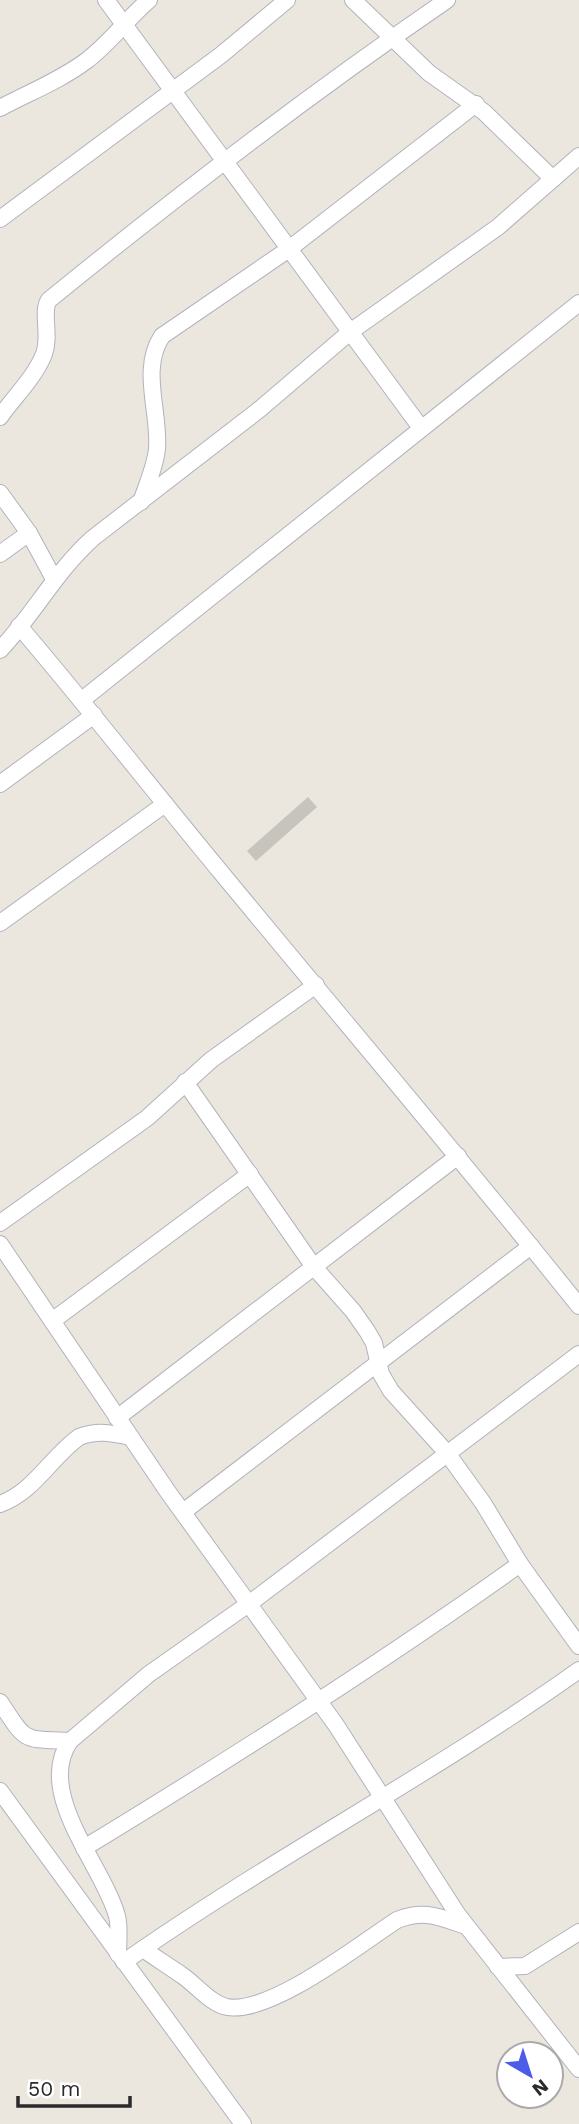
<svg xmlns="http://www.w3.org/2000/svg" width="579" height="2124" viewBox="0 0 579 2124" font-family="'Work Sans',sans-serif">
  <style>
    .building { fill: #c7c3bd }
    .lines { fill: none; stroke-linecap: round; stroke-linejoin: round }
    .street-casing { stroke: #b1b3bd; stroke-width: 18 }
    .street { stroke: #fff; stroke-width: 16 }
  </style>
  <rect width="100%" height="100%" fill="#ebe7de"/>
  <polygon class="building" points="308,797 317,807 256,861 247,851"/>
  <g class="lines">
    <defs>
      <g id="street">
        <polyline points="106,0 421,428"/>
        <polyline points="353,0 429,73 484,112 553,179"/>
        <path d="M0 108C28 93 61 80 86 61 110 43 127 19 149 0"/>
        <polyline points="0,219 221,55 287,0"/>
        <path d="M0 417C14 397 35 377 44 354 51 335 41 311 49 300 178 195 310 94 447 0"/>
        <polyline points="0,493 29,533 54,579"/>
        <path d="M141 502C147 485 155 467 157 449 160 412 140 369 162 336L289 249 476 104"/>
        <polyline points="0,554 29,533"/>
        <path d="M19 626C89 708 155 793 224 876 342 1019 463 1161 579 1306"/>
        <path d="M0 650C34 614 56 571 93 538L260 409 350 332 498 227 579 156"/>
        <polyline points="82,700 579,303"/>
        <polyline points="0,784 94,715"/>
        <polyline points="0,923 165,804"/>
        <polyline points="185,1082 314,1267 353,1311 367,1331 374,1343 381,1374 391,1391 447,1453 483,1503 520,1564 579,1646"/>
        <polyline points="0,1223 147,1118 211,1060 316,985"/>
        <polyline points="0,1244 168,1492 336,1725 458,1915 579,2069"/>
        <polyline points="52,1321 250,1174"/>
        <polyline points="117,1418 458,1156"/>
        <path d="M0 1504C35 1491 50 1458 79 1437 97 1430 112 1433 130 1437"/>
        <polyline points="183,1512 531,1246"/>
        <path d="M0 1702C27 1743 22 1739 70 1741"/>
        <polyline points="0,1791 243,2124"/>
        <path d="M84 1848C232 1758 379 1665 520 1564"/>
        <path d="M143 1949C156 1958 170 1967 183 1976 196 1985 211 2004 227 2007 270 2015 360 1944 397 1920 424 1909 439 1917 466 1926"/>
        <path d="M118 1954C118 1942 120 1928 117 1916 104 1867 34 1793 70 1741L149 1674 250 1603 579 1354"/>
        <path d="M124 1962C272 1858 432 1775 579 1670"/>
        <polyline points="498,1967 525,1966 579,1932"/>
      </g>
    </defs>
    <use href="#street" class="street-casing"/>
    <use href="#street" class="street"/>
  </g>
  <g transform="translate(530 2075) rotate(141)"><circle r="33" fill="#ffffff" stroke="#aaaaaa" stroke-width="2"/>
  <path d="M0-5L12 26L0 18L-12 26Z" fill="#4d5be9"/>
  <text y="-10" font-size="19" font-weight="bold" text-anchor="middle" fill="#2a2a2a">N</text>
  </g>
  <path d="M18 2096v10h112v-10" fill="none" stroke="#2a2a2a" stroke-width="3.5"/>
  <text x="28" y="2096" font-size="21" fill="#2a2a2a" stroke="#ffffff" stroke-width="5" paint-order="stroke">50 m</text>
</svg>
